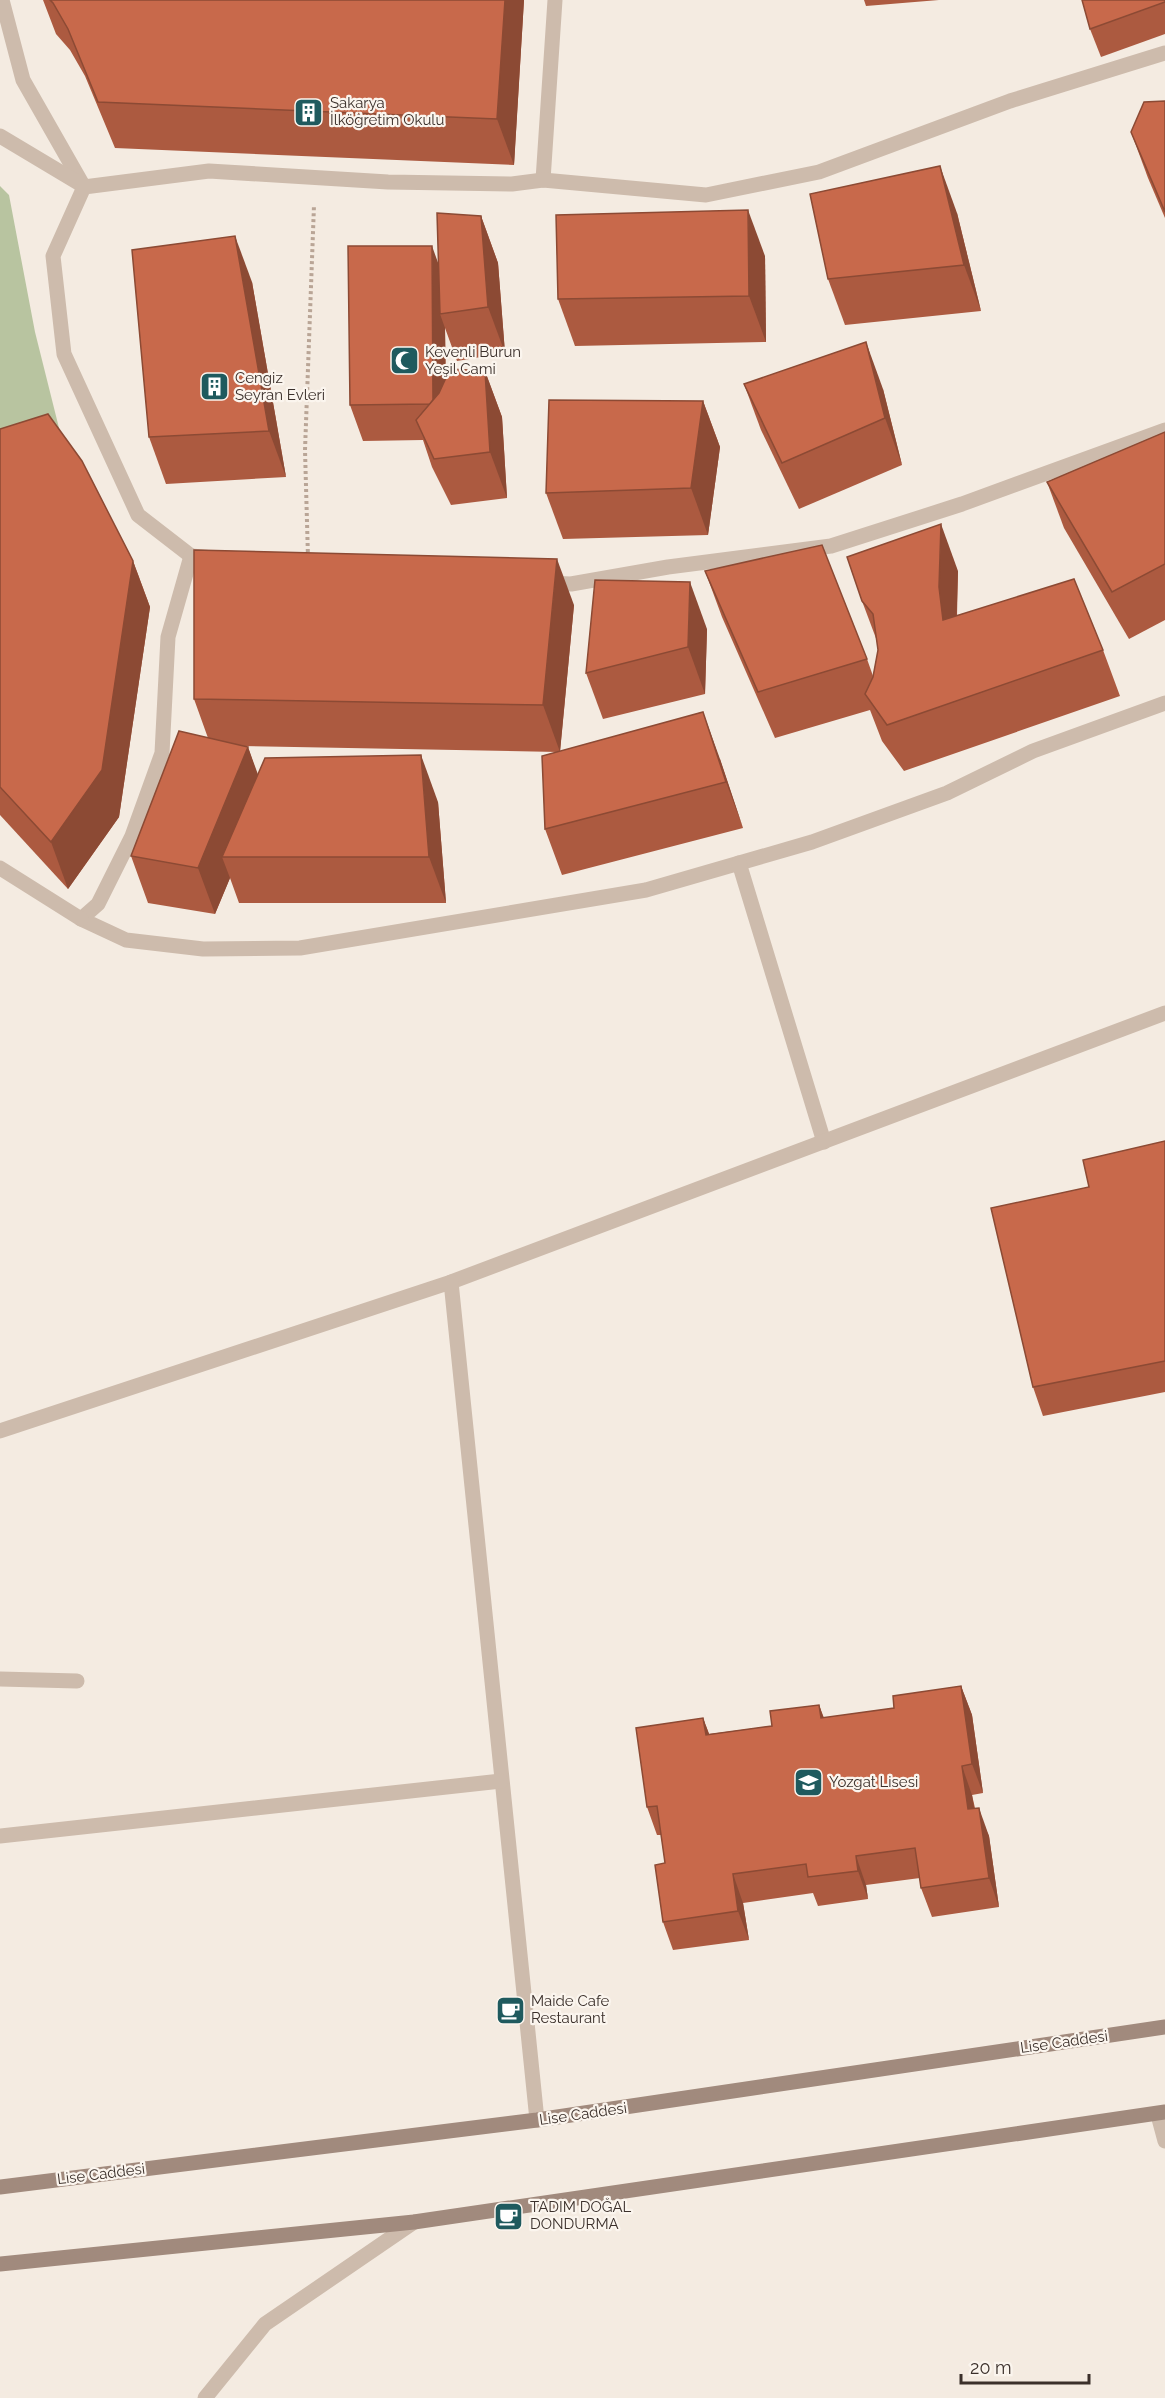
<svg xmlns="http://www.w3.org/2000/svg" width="1165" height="2398" viewBox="0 0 1165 2398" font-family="Raleway,sans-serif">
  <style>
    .green { fill: #b8c4a0 }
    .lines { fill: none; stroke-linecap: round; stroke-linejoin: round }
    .path { stroke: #b9a596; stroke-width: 4; stroke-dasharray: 3 3; stroke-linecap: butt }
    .street { stroke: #cdbbac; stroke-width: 15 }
    .secondary { stroke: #a18a7d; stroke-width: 15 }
    .wall { fill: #ac5a40 }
    .shaded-wall { fill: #8c4a34 }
    .building { fill: #c8694b; stroke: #8c4a34; stroke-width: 1.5 }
    .labels { text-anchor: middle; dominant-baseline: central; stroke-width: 4.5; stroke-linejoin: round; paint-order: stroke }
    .poi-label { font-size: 15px; fill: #3b302b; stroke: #fbf5ee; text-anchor: start }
    .street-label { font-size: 15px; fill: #3b302b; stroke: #fbf5ee }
  </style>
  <rect width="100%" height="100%" fill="#f4ebe1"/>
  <polygon class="green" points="0,186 9,195 35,332 60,432 0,451"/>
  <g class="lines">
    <polyline class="path" points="308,558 305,450 314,205"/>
    <g class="street">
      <polyline points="2,0 23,80 84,187"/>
      <polyline points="0,136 82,185"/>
      <polyline points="543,180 555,0"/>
      <polyline points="191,556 138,515 64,354 53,256 84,187 209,171 388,182 512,184 543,180 706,195 819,172 1010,101 1165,53"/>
      <polyline points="214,558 191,556 168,637 162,753 132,836 98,904 81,919 126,940 203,949 300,948 646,890 812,842 947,793 1033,751 1165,703"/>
      <polyline points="546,583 571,584 668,567 831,546 962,504 1165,430"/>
      <polyline points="739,863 824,1142"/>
      <polyline points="0,868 81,919"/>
      <polyline points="451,1282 1165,1013"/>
      <polyline points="0,1431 451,1282 537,2120"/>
      <polyline points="0,1679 77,1681"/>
      <polyline points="0,1836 501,1781"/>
      <polyline points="1158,2115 1165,2141"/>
      <polyline points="205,2398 265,2324 414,2222"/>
    </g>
    <g class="secondary">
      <polyline points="0,2187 537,2120 1165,2027"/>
      <polyline points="0,2264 414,2222 1165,2112"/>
    </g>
  </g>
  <g class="wall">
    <polygon points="43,0 524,0 514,165 115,148 85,76 70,50 56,34"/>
    <polygon points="864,0 939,0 866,6"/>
    <polygon points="1165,0 1165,34 1101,57 1090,29"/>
    <polygon points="1165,101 1165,218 1148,178 1131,132"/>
    <polygon points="957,213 981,311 845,325 828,279"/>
    <polygon points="481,216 498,263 505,353 457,361 445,328 446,379 485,371 502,417 507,498 451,505 432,467 423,440 363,441 350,405 439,265"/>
    <polygon points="765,256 766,342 575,346 558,299"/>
    <polygon points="252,282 286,477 166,484 149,437"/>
    <polygon points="744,384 883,389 902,465 799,509 761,430"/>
    <polygon points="703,401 720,447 708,535 563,539 546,493"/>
    <polygon points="0,429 133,561 150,607 119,817 68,889 0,815"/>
    <polygon points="1165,432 1165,620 1129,639 1064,528 1047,482"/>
    <polygon points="705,571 867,659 873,676 878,650 877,641 862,601 958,571 957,616 1103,650 1120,696 904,771 882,741 870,710 775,738 722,617"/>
    <polygon points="574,605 560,751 720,759 743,828 562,875 545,829 558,752 241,746 248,747 257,774 438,802 446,903 239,903 230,878 215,914 148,903 131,856 208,738 194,699"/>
    <polygon points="707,629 705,694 603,719 586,673"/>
    <polygon points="1165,1141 1165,1392 1043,1416 1033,1387"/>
    <polygon points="961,1686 972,1715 983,1793 972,1795 975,1808 989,1836 999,1907 932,1917 921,1888 920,1878 866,1885 868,1899 818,1906 813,1893 743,1903 749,1940 673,1950 663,1922 665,1863 661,1835 657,1835 647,1807 703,1718 709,1734 772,1726 819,1705 824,1718 894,1708"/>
  </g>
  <g class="shaded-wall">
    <polygon points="505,0 524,0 514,165 497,119"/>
    <polygon points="940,166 957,213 981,311 964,265"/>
    <polygon points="748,210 765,256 766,342 749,296"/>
    <polygon points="481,216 498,263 505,353 488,307"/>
    <polygon points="235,236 252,282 286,477 269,431"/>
    <polygon points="432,246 445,282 440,314 445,328 446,440 433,404"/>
    <polygon points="866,342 883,389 902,465 885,418"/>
    <polygon points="485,371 502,417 507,498 490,452"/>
    <polygon points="703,401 720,447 708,535 691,488"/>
    <polygon points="941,524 958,571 956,634 943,620 939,587"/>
    <polygon points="557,559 574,605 560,752 543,705"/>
    <polygon points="133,561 150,607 119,817 68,889 51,842"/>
    <polygon points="690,582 707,629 705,694 688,647"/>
    <polygon points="703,712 720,759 743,828 726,782"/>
    <polygon points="248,747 265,794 222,857 230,878 215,914 198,868"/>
    <polygon points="421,755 438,802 446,903 429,857"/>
    <polygon points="961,1686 972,1715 983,1793 972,1764"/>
    <polygon points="819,1705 829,1733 821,1718"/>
    <polygon points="703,1718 714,1747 706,1735"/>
    <polygon points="962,1766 972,1795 979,1838 968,1809"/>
    <polygon points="979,1808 989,1836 999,1907 989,1878"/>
    <polygon points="856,1856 866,1885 868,1899 858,1871"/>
    <polygon points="733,1874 743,1903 749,1940 738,1911"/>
  </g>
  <g class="building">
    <polygon points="50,0 505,0 497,119 98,102 68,29 53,3"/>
    <polygon points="1082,0 1165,0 1165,2 1090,29"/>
    <polygon points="1165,101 1165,212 1131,132 1144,102"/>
    <polygon points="940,166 964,265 828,279 810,194"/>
    <polygon points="748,210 749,296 558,299 556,215"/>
    <polygon points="437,213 481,216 488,307 440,314"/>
    <polygon points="235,236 269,431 149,437 132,250"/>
    <polygon points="348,246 432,246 433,400 430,404 350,405"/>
    <polygon points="866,342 885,418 782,463 744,384"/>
    <polygon points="450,369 485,371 490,452 434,459 416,420 439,393"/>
    <polygon points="549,400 703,401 691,488 546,493"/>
    <polygon points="48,414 82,461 133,561 102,770 51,842 0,787 0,429"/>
    <polygon points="1165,432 1165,564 1112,592 1047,482"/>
    <polygon points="941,524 939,587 943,620 1074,579 1103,650 887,725 865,694 873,677 878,650 873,614 862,601 847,557"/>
    <polygon points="822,545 867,659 758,692 705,571"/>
    <polygon points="194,550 557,559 543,705 194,699"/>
    <polygon points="595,580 690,582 688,647 586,673"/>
    <polygon points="703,712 726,782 545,829 542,756"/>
    <polygon points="179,731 248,747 198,868 131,856"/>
    <polygon points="421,755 429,857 222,857 265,758"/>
    <polygon points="1165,1141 1165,1361 1033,1387 991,1208 1089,1187 1083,1160"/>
    <polygon points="961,1686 972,1764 962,1766 968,1809 979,1808 989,1878 921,1888 915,1848 856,1856 858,1871 808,1877 806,1864 733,1874 738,1911 663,1922 655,1865 665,1863 657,1806 647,1807 636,1728 703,1718 706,1735 772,1726 770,1711 819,1705 821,1718 894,1708 893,1696"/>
  </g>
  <defs>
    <symbol id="building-square" viewBox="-11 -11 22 22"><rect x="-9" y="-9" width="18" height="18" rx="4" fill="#1f5a5e" stroke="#fbf5ee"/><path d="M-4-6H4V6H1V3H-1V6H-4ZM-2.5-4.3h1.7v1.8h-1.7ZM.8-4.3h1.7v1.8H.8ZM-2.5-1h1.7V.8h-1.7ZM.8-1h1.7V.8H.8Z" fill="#fff"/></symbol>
    <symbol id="mosque-square" viewBox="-11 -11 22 22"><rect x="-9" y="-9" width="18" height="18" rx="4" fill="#1f5a5e" stroke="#fbf5ee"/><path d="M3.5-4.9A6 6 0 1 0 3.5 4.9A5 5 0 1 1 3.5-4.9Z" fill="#fff"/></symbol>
    <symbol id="school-square" viewBox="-11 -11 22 22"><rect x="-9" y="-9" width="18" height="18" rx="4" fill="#1f5a5e" stroke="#fbf5ee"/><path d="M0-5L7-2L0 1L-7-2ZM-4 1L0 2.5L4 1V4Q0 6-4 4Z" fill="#fff"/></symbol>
    <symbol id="cafe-square" viewBox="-11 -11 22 22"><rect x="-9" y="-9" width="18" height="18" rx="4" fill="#1f5a5e" stroke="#fbf5ee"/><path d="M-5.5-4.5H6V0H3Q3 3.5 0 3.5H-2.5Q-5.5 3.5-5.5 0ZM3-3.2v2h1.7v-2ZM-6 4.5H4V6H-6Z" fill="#fff"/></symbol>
  </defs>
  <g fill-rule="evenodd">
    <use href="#building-square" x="292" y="96" width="33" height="33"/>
    <use href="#mosque-square" x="388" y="344" width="33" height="33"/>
    <use href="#building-square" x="198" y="370" width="33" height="33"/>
    <use href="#school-square" x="792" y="1766" width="33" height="33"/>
    <use href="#cafe-square" x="494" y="1994" width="33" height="33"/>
    <use href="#cafe-square" x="492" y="2200" width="33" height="33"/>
  </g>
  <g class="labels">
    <g class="poi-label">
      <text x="330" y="103">Sakarya<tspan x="330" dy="17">İlköğretim Okulu</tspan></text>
      <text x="425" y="352">Kevenli Burun<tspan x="425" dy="17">Yeşil Cami</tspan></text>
      <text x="235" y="378">Cengiz<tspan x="235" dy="17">Seyran Evleri</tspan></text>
      <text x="829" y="1782">Yozgat Lisesi</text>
      <text x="531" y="2001">Maide Cafe<tspan x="531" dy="17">Restaurant</tspan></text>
      <text x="530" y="2207">TADIM DOĞAL<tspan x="530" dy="17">DONDURMA</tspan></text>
    </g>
    <g class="street-label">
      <text transform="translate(1064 2042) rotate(-8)">Lise Caddesi</text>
      <text transform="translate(583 2114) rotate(-8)">Lise Caddesi</text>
      <text transform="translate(101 2174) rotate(-7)">Lise Caddesi</text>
    </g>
  </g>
  <path d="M961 2374v9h128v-9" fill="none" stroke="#3b302b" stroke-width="3"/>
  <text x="970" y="2374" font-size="18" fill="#3b302b" stroke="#fbf5ee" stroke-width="4.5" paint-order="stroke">20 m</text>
</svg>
